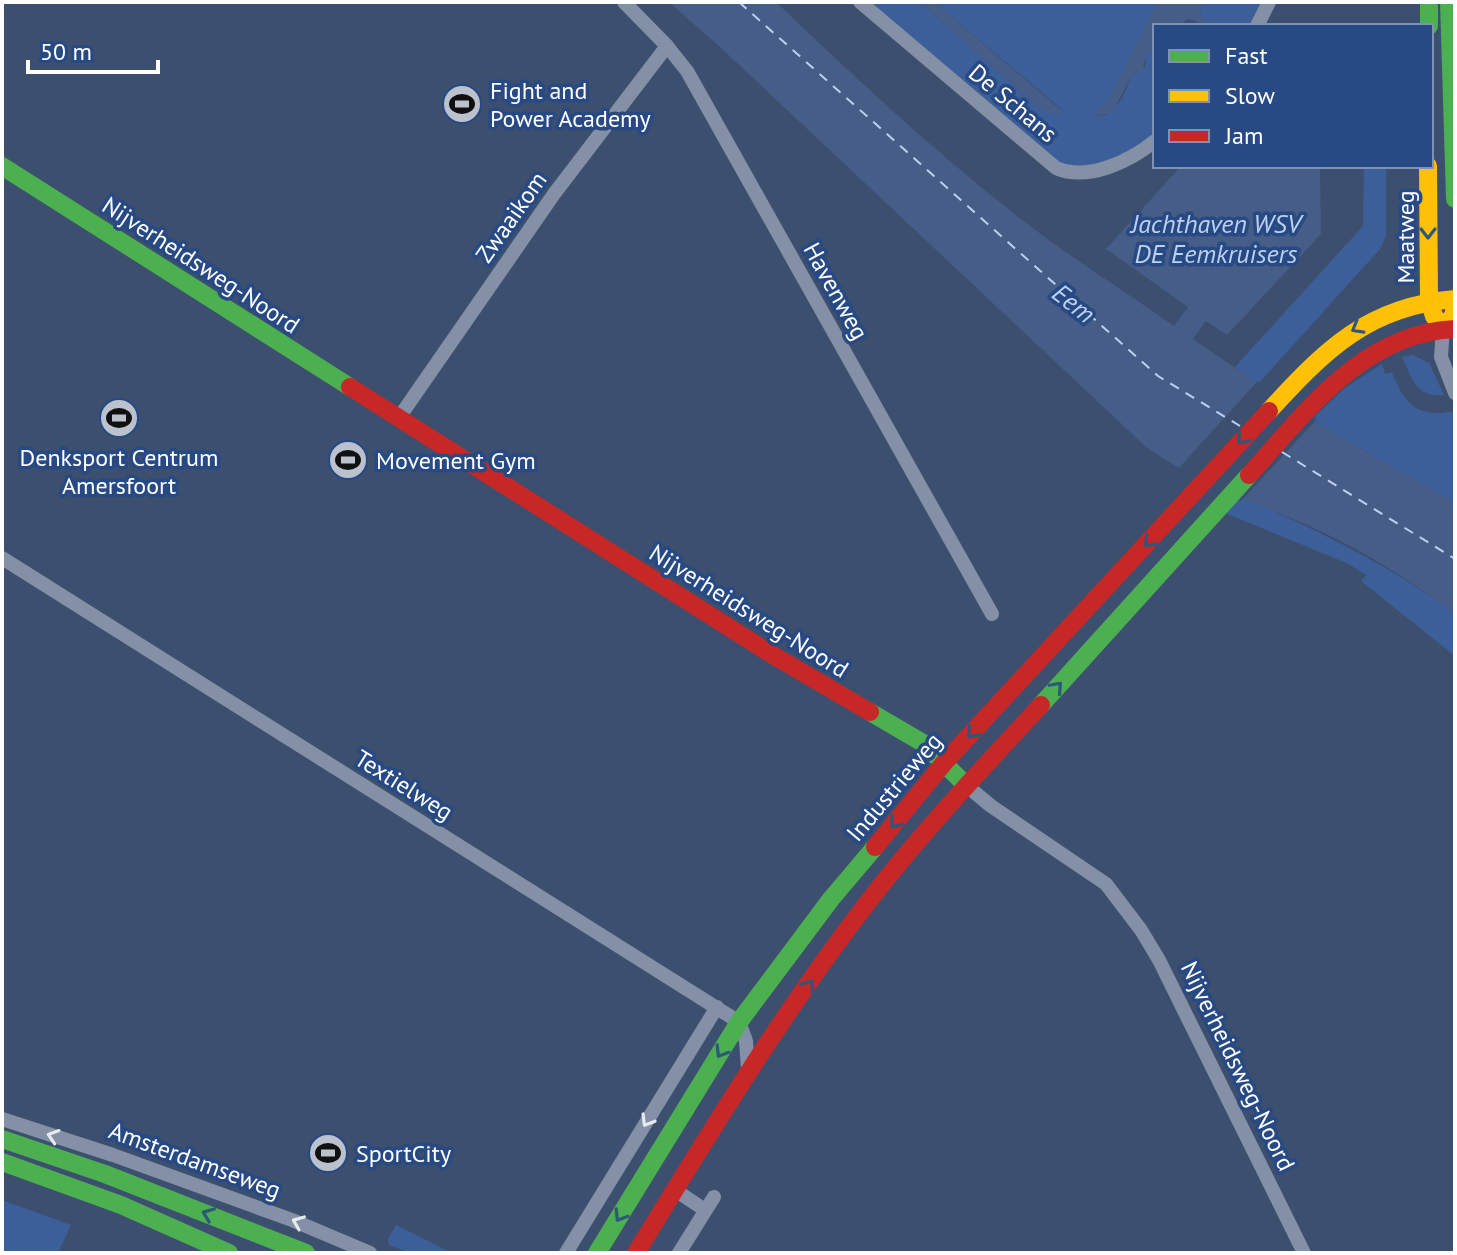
<svg xmlns="http://www.w3.org/2000/svg" width="1457" height="1255" viewBox="0 0 1457 1255" font-family="'PT Sans',sans-serif">
  <style>
    .green { fill: #3c5f9a }
    .water { fill: #455d87 }
    .pier { fill: #3c4f6f }
    .lines { fill: none; stroke-linecap: round; stroke-linejoin: round }
    .ferry { stroke: #bdd0ef; stroke-width: 2; stroke-dasharray: 10 8; stroke-linecap: butt }
    .street { stroke: #8390a5; stroke-width: 14 }
    .fast { stroke: #4caf50; stroke-width: 18 }
    .slow { stroke: #ffc107; stroke-width: 18 }
    .jam { stroke: #c62828; stroke-width: 18 }
    .oneway { stroke: #2d587c }
    .oneway2 { stroke: #e6e9ed }
    .labels { text-anchor: middle; dominant-baseline: central; stroke-width: 7; stroke-linejoin: round; paint-order: stroke }
    .poi-label { font-size: 24px; fill: #fff; stroke: #274984; text-anchor: start }
    .street-label { font-size: 24px; fill: #fff; stroke: #274984 }
    .water-label { font-size: 26px; font-style: italic; fill: #bdd0ef; stroke: #274984 }
  </style>
  <rect width="100%" height="100%" fill="#3c4f6f"/>
  <g class="green">
    <path d="M866 2H920L1034 104 1061 109 934 2H1158L1108 102 1095 113 1096 116 1106 115 1122 99 1132 75 1145 67 1146 56 1155 46V136C1125 155 1091 177 1054 160Z"/>
    <polygon points="1201,2 1264,2 1255,26 1209,26 1200,15"/>
    <polygon points="1364,166 1386,166 1386,236 1380,249 1257,385 1235,367 1363,226"/>
    <path d="M1413 355 1429 363 1444 395C1415 397 1413 380 1402 357Z"/>
    <path d="M1382 364 1385 374 1392 372C1404 404 1418 419 1455 411V503L1311 420 1345 388Z"/>
    <path d="M1240 496C1315 529 1388 564 1455 613V656L1361 581 1366 575 1349 564 1225 513Z"/>
    <polygon points="2,1200 71,1225 58,1253 2,1253"/>
    <polygon points="396,1225 452,1253 411,1253 389,1245 388,1239"/>
  </g>
  <g class="water">
    <path d="M669 2H776C864 86 955 171 1053 243 1093 272 1135 298 1174 326L1188 307 1106 249 1181 166H1320L1321 234 1227 335 1206 321 1193 339 1311 420 1455 503V613C1413 583 1366 552 1318 530 1263 505 1196 483 1146 447L721 48Z"/>
    <polygon points="920,2 934,2 1061,110 1061,114 1045,112 1034,104"/>
    <polygon points="1158,2 1201,2 1200,15 1209,26 1189,19 1179,25 1155,26 1155,46 1146,56 1142,71 1132,75 1112,113 1096,116 1095,112 1108,102"/>
  </g>
  <polygon class="pier" points="1258,381 1317,419 1241,501 1177,470"/>
  <g class="lines">
    <g class="ferry">
      <polyline points="739,2 1158,376 1240,426"/>
      <polyline points="1282,452 1455,559"/>
    </g>
    <g class="street">
      <polyline points="624,2 667,46 687,71 992,614"/>
      <path d="M860 2 1056 168C1088 182 1130 161 1155 141"/>
      <polyline points="1257,26 1269,2"/>
      <polyline points="1443,328 1441,357 1455,393"/>
      <polyline points="398,419 554,194 667,46"/>
      <polyline points="2,558 739,1022 746,1041 748,1069"/>
      <polyline points="967,786 991,806 1106,884 1141,930 1159,960 1304,1253"/>
      <polyline points="2,1119 113,1155 292,1220 370,1253"/>
      <polyline points="675,1190 705,1210"/>
      <polyline points="566,1253 717,1007"/>
      <polyline points="679,1253 714,1197"/>
    </g>
    <g class="fast">
      <polyline points="1429,2 1429,26"/>
      <polyline points="1449,2 1455,199"/>
      <polyline points="2,166 350,387"/>
      <polyline points="1041,705 1249,475"/>
      <polyline points="870,712 923,743 967,786"/>
      <polyline points="2,1139 105,1174 306,1253"/>
      <polyline points="2,1162 121,1205 229,1253"/>
      <polyline points="597,1253 739,1022 831,899 875,847"/>
    </g>
    <g class="slow">
      <polyline points="1428,166 1429,300 1434,316 1443,328 1453,316 1455,307"/>
      <path d="M1269 411C1325 350 1368 306 1455 299"/>
    </g>
    <g class="jam">
      <polyline points="350,387 771,654 870,712"/>
      <path d="M1249 475C1306 412 1363 333 1455 329"/>
      <polyline points="875,847 944,763 1269,411"/>
      <path d="M636 1253C709 1134 782 1013 868 902 921 833 982 769 1041 705"/>
    </g>
  </g>
  <defs><path id="oneway-chevron" d="M-2-3.5L2.5 0L-2 3.5" fill="none" stroke-width="1.6" stroke-linecap="round" stroke-linejoin="round" transform="scale(2)"/></defs>
  <g class="oneway">
    <use href="#oneway-chevron" transform="translate(1428 233) rotate(90)"/>
    <use href="#oneway-chevron" transform="translate(1357 328) rotate(150)"/>
    <use href="#oneway-chevron" transform="translate(1242 439) rotate(132)"/>
    <use href="#oneway-chevron" transform="translate(1149 542) rotate(133)"/>
    <use href="#oneway-chevron" transform="translate(1057 687) rotate(-48)"/>
    <use href="#oneway-chevron" transform="translate(972 733) rotate(133)"/>
    <use href="#oneway-chevron" transform="translate(895 823) rotate(130)"/>
    <use href="#oneway-chevron" transform="translate(809 985) rotate(-54)"/>
    <use href="#oneway-chevron" transform="translate(721 1052) rotate(122)"/>
    <use href="#oneway-chevron" transform="translate(208 1214) rotate(-158)"/>
    <use href="#oneway-chevron" transform="translate(620 1216) rotate(122)"/>
  </g>
  <g class="oneway2">
    <use href="#oneway-chevron" transform="translate(647 1121) rotate(121)"/>
    <use href="#oneway-chevron" transform="translate(53 1136) rotate(-162)"/>
    <use href="#oneway-chevron" transform="translate(298 1222) rotate(-158)"/>
  </g>
  <defs>
    <symbol id="stadium-disc" viewBox="-11 -11 22 22"><circle r="9.5" fill="#bbc1cd" stroke="#274984"/><path d="M0-5a6.5 5 0 1 0 0 10a6.5 5 0 1 0 0-10ZM-3.5-1.8h7v3.6h-7Z" fill="#111"/></symbol>
  </defs>
  <g fill-rule="evenodd">
    <use href="#stadium-disc" x="440" y="82" width="44" height="44"/>
    <use href="#stadium-disc" x="97" y="396" width="44" height="44"/>
    <use href="#stadium-disc" x="326" y="438" width="44" height="44"/>
    <use href="#stadium-disc" x="306" y="1131" width="44" height="44"/>
  </g>
  <g class="labels">
    <g class="poi-label">
      <text x="490" y="90">Fight and<tspan x="490" dy="28">Power Academy</tspan></text>
      <text x="119" y="457" text-anchor="middle">Denksport Centrum<tspan x="119" dy="28">Amersfoort</tspan></text>
      <text x="376" y="460">Movement Gym</text>
      <text x="356" y="1153">SportCity</text>
    </g>
    <g class="street-label">
      <text transform="translate(1013 103) rotate(40)">De Schans</text>
      <text transform="translate(511 217) rotate(-55)">Zwaaikom</text>
      <text transform="translate(1405 237) rotate(-90)">Maatweg</text>
      <text transform="translate(201 265) rotate(33)">Nijverheidsweg-Noord</text>
      <text transform="translate(836 291) rotate(61)">Havenweg</text>
      <text transform="translate(749 611) rotate(32)">Nijverheidsweg-Noord</text>
      <text transform="translate(404 785) rotate(32)">Textielweg</text>
      <text transform="translate(894 787) rotate(-50)">Industrieweg</text>
      <text transform="translate(1238 1066) rotate(64)">Nijverheidsweg-Noord</text>
      <text transform="translate(195 1160) rotate(20)">Amsterdamseweg</text>
    </g>
    <g class="water-label">
      <text x="1216" y="223">Jachthaven WSV<tspan x="1216" dy="30">DE Eemkruisers</tspan></text>
      <text transform="translate(1074 303) rotate(38)">Eem</text>
    </g>
  </g>
  <rect width="1457" height="1255" fill="none" stroke="#ffffff" stroke-width="8"/>
  <rect x="1153" y="24" width="280" height="144" fill="#274984" stroke="#7d92b5" stroke-width="2"/>
  <rect x="1169" y="50" width="40" height="12" fill="#4caf50" stroke="#7d92b5" stroke-width="2"/>
  <text x="1225" y="64" font-size="24" fill="#ffffff">Fast</text>
  <rect x="1169" y="90" width="40" height="12" fill="#ffc107" stroke="#7d92b5" stroke-width="2"/>
  <text x="1225" y="104" font-size="24" fill="#ffffff">Slow</text>
  <rect x="1169" y="130" width="40" height="12" fill="#c62828" stroke="#7d92b5" stroke-width="2"/>
  <text x="1225" y="144" font-size="24" fill="#ffffff">Jam</text>
  <path d="M28 60v12h130v-12" fill="none" stroke="#ffffff" stroke-width="4"/>
  <text x="40" y="60" font-size="24" fill="#ffffff" stroke="#274984" stroke-width="6" paint-order="stroke">50 m</text>
</svg>
